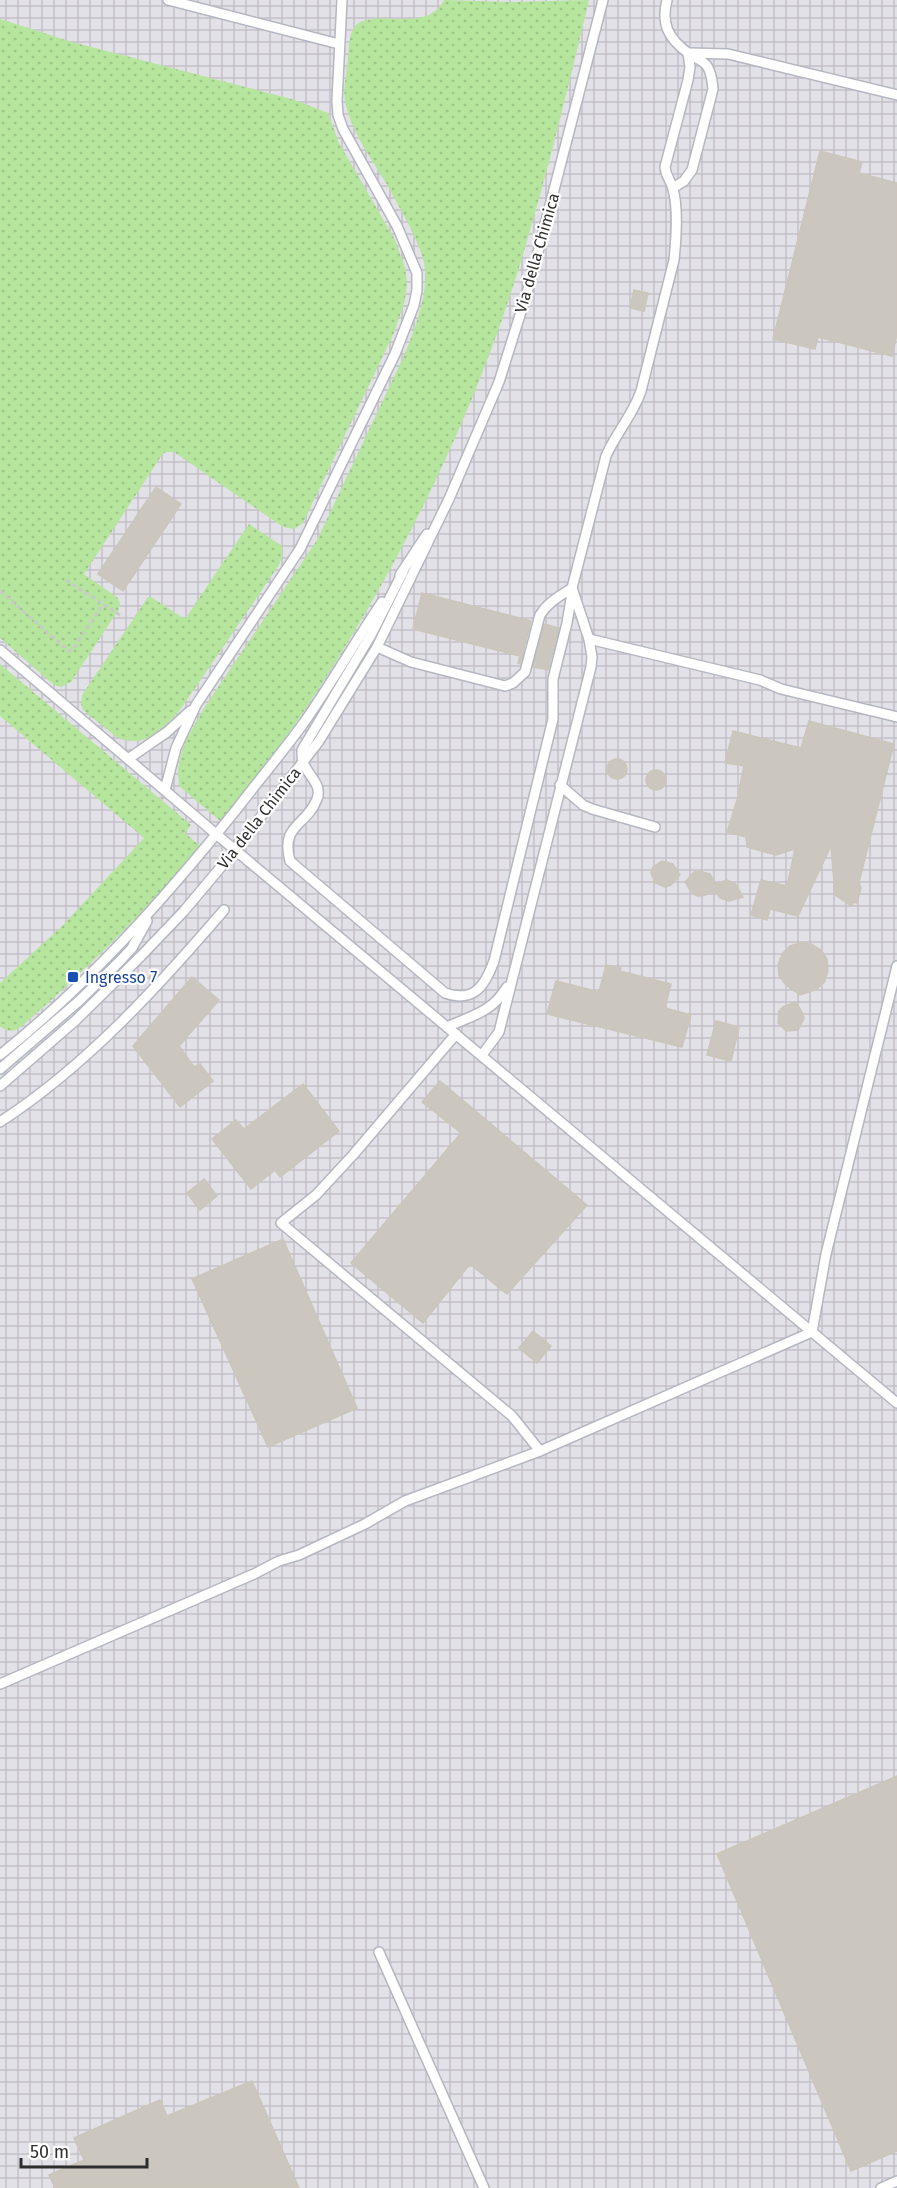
<svg xmlns="http://www.w3.org/2000/svg" width="897" height="2188" viewBox="0 0 897 2188" font-family="'Fira Sans',sans-serif">
  <style>
    .industrial { fill: url(#industrial-grid) }
    .grass { fill: url(#grass-dots) }
    .building { fill: #cbc7bf; stroke: #cbc5ba; stroke-width: 1.5 }
    .lines { fill: none; stroke-linecap: round; stroke-linejoin: round }
    .service-casing { stroke: #b4b7c1; stroke-width: 12 }
    .path { stroke: #c9c9c9; stroke-width: 3; stroke-dasharray: 4.5 3; stroke-linecap: butt }
    .service { stroke: #fff; stroke-width: 9 }
    .transit-dot { fill: #1a4fb4; stroke: #fff; stroke-width: 2 }
    .labels { text-anchor: middle; dominant-baseline: central; stroke-width: 4.5; stroke-linejoin: round; paint-order: stroke }
    .street-label { font-size: 16px; fill: #2e2e2e; stroke: #fff }
    .transit-label { font-size: 16px; fill: #164399; stroke: #fff; text-anchor: start }
  </style>
  <defs>
    <pattern id="industrial-grid" width="8" height="8" patternUnits="userSpaceOnUse" patternTransform="scale(1.5)"><rect width="8" height="8" fill="#e3e1e8"/><path d="M0 4h8M4 0v8" fill="none" stroke="#c3c1c7"/></pattern>
    <pattern id="grass-dots" width="8" height="8" patternUnits="userSpaceOnUse" patternTransform="scale(1.5)"><rect width="8" height="8" fill="#b6e59e"/><path d="M2 2h.1M6 6h.1" fill="none" stroke="#9dc588" stroke-width="1.8" stroke-linecap="round"/></pattern>
  </defs>
  <rect width="100%" height="100%" fill="#efe9e1"/>
  <rect class="industrial" x="0" y="0" width="897" height="2188"/>
  <g class="grass">
    <path d="M444 0 513 2 589 0C567 92 545 184 517 274 469 428 395 574 306 708 280 747 250 784 220 821L179 786 178 769 181 754 187 738 204 708 317 540 401 362C412 338 428 296 425 270 424 255 416 241 410 227 402 212 394 197 386 183 370 157 351 131 345 101 343 89 346 77 347 65 349 54 348 38 353 29 368 4 425 37 444 0Z"/>
    <polygon points="0,19 72,42 295,100 328,113 339,143 395,240 405,267 407,283 405,300 394,333 303,523 294,529 283,527 174,452 166,452 162,455 84,574 118,598 120,603 119,609 71,682 61,687 54,685 0,638"/>
    <polygon points="249,524 282,546 282,557 279,565 180,710 165,726 149,738 138,741 123,740 115,736 83,710 81,704 82,695 148,597 151,597 185,619"/>
    <path d="M0 664 191 825 185 833 200 846C149 908 91 965 31 1018 21 1027 12 1037 0 1026V983L62 926 144 838 0 716Z"/>
  </g>
  <g class="building">
    <polygon points="820,151 862,162 859,173 897,183 897,334 892,356 818,337 815,349 773,339"/>
    <polygon points="634,290 648,293 644,311 630,308"/>
    <polygon points="156,487 181,504 123,591 98,574"/>
    <polygon points="422,593 531,621 520,664 518,663 520,656 413,629"/>
    <polygon points="544,624 559,628 548,670 533,667"/>
    <polygon points="809,721 894,744 859,882 861,888 857,903 853,902 852,906 835,895 831,846 798,916 770,909 767,920 751,915 761,880 787,886 795,849 776,855 747,847 746,837 727,832 737,800 744,766 725,763 733,731 801,748"/>
    <circle cx="617" cy="769" r="10"/>
    <circle cx="656" cy="780" r="10"/>
    <polygon points="662,861 673,864 680,875 671,885 665,887 655,883 651,873 653,867"/>
    <polygon points="699,871 710,874 716,884 727,880 735,883 743,897 729,901 720,898 716,892 702,896 697,896 692,893 685,882 694,872"/>
    <polygon points="800,943 811,944 821,950 827,959 828,970 825,981 817,989 800,995 786,985 779,976 778,965 782,954 790,946"/>
    <polygon points="606,965 621,968 620,971 671,984 665,1008 691,1015 682,1047 547,1014 556,981 599,992"/>
    <polygon points="192,977 219,1000 179,1046 194,1067 200,1064 213,1081 180,1107 133,1046"/>
    <polygon points="796,1002 803,1014 804,1019 798,1030 786,1031 778,1023 779,1011 783,1007"/>
    <polygon points="716,1021 739,1027 731,1061 707,1055"/>
    <polygon points="440,1081 587,1205 507,1294 470,1264 423,1323 351,1263 461,1133 422,1102"/>
    <polygon points="303,1084 339,1131 280,1177 275,1170 251,1189 212,1139 236,1120 244,1129"/>
    <polygon points="204,1179 217,1196 200,1210 187,1193"/>
    <polygon points="283,1239 357,1408 268,1447 192,1279"/>
    <polygon points="533,1331 551,1346 537,1363 519,1348"/>
    <polygon points="897,1776 897,2151 851,2171 717,1854"/>
    <polygon points="252,2081 299,2188 55,2188 49,2175 84,2160 74,2138 160,2100 167,2116"/>
  </g>
  <g class="lines">
    <defs>
      <g id="service">
        <polyline points="168,0 339,44"/>
        <path d="M667 0C661 24 668 38 688 53 694 58 702 59 707 66 712 73 712 82 713 89L692 170 684 181 673 188"/>
        <polyline points="690,53 728,54 897,95"/>
        <path d="M403 572 371 635 302 750C302 756 302 763 306 768 311 778 322 786 317 799 307 826 280 824 290 861L445 993C474 1003 485 986 494 961L553 719V679L567 623 572 593"/>
        <polyline points="400,575 427,534"/>
        <polyline points="589,639 760,680 781,689 897,717"/>
        <path d="M377 647 411 662 505 686 513 683 525 672 540 615C548 602 560 596 572 588"/>
        <polyline points="0,650 216,834 897,1403"/>
        <polyline points="128,759 167,732 190,711"/>
        <polyline points="560,785 583,805 592,809 655,827"/>
        <polyline points="165,790 176,748 196,705 300,549 395,354 414,305 417,290 417,273 397,226 343,129 338,115 337,101 342,0"/>
        <path d="M447 1027C473 1015 491 1013 507 987"/>
        <polyline points="456,1034 353,1155 316,1195 281,1223 512,1416 540,1451"/>
        <path d="M0 1055C89 984 165 898 236 810 258 781 282 753 303 724 331 684 355 642 382 602"/>
        <path d="M482 1055 499 1032 591 667 592 657 589 639 572 588 606 456C616 433 633 415 641 391L674 260C676 241 678 207 673 189 671 180 666 178 665 167L688 80 690 67 688 53"/>
        <polyline points="0,1069 79,1001 120,961 132,948 147,921"/>
        <polyline points="0,1086 76,1020 141,956 184,911 236,849 319,741 377,647 449,499 499,382 530,283 603,0"/>
        <path d="M0 1122C86 1066 157 988 224 910"/>
        <polyline points="0,1684 254,1574 279,1561 299,1555 365,1524 405,1501 540,1451 812,1332 826,1254 897,966"/>
        <polyline points="379,1952 484,2188"/>
        <polyline points="881,2188 897,2181"/>
      </g>
    </defs>
    <use href="#service" class="service-casing"/>
    <g class="path">
      <polyline points="66,580 123,617"/>
      <polyline points="0,591 69,651 74,648 103,604"/>
    </g>
    <use href="#service" class="service"/>
  </g>
  <rect class="transit-dot" x="67" y="971" width="12" height="12" rx="3"/>
  <g class="labels">
    <g class="street-label">
      <text transform="translate(537 253) rotate(-74)">Via della Chimica</text>
      <text transform="translate(259 818) rotate(-52)">Via della Chimica</text>
    </g>
    <g class="transit-label">
      <text x="85" y="977">Ingresso 7</text>
    </g>
  </g>
  <path d="M21 2158v9h126v-9" fill="none" stroke="#2e2e2e" stroke-width="3"/>
  <text x="30" y="2158" font-size="18" fill="#2e2e2e" stroke="#ffffff" stroke-width="4.5" paint-order="stroke">50 m</text>
</svg>
